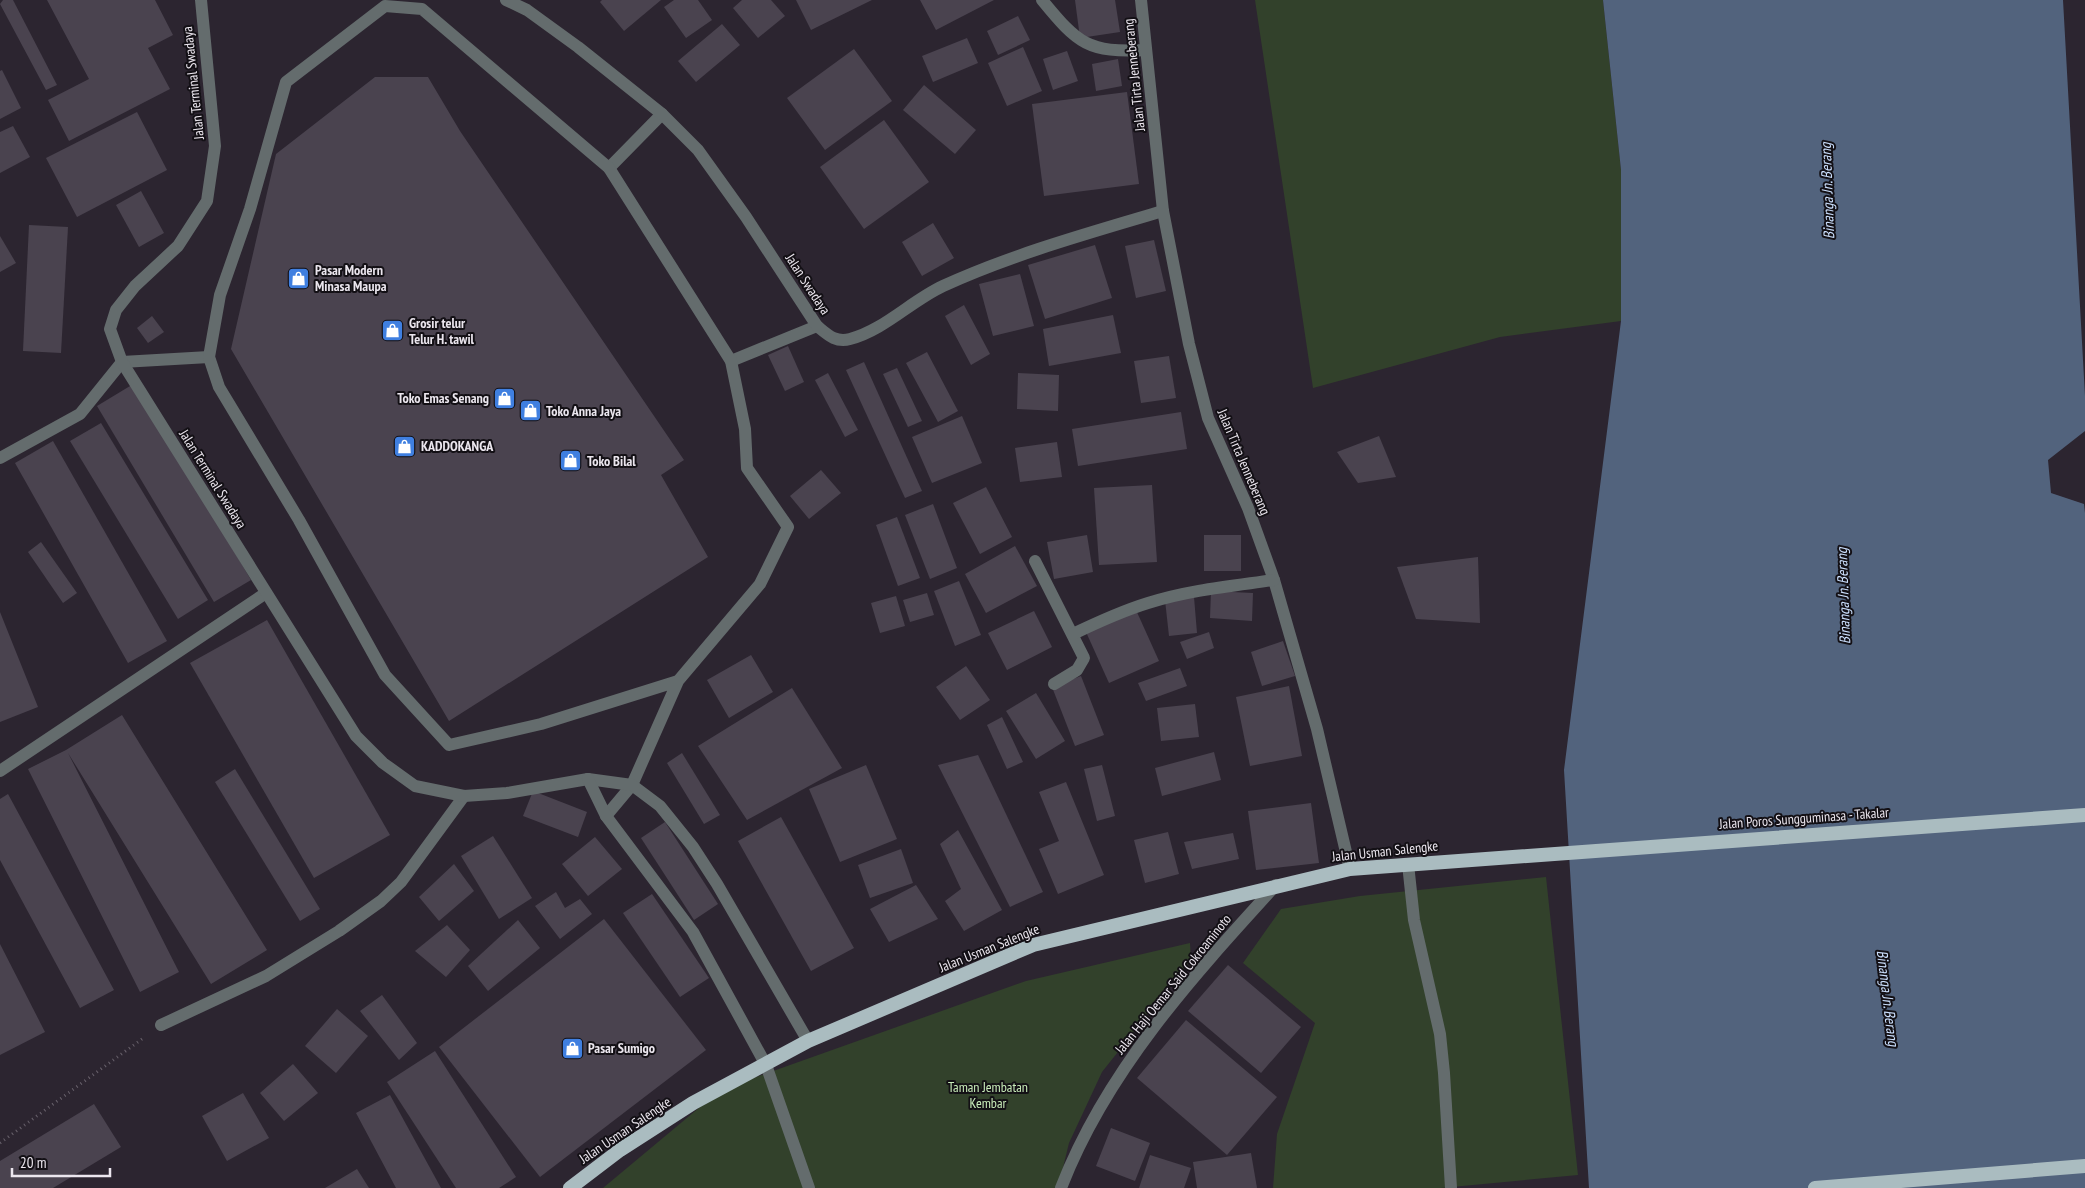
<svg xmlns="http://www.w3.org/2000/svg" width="2085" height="1188" viewBox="0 0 2085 1188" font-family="'PT Sans Narrow',sans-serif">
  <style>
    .green { fill: #32412b }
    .water { fill: #52637d }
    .building { fill: #4a434f }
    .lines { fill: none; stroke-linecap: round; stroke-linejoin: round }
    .path { stroke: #6a636d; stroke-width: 3; stroke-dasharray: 1 4; stroke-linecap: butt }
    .service { stroke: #646c6d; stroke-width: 12 }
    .minor { stroke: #646c6d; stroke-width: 12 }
    .tertiary { stroke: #646c6d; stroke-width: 12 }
    .trunk { stroke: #aabcc0; stroke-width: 14 }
    .labels { text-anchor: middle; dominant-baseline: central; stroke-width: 4; stroke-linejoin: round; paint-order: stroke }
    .street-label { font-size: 14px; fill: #ebe6ee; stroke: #131015 }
    .poi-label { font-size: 14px; font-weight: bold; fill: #ebe6ee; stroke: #131015; text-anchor: start }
    .park-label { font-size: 14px; fill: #c9edba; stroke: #131015 }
    .water-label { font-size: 15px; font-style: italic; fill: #cce0fe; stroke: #131015 }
  </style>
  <rect width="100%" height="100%" fill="#2c2530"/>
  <g class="green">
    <polygon points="1255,0 1603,0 1621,170 1621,321 1500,337 1313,388"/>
    <polygon points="1546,877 1578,1175 1441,1188 1273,1188 1277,1134 1315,1023 1243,963 1281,909 1360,896"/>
    <polygon points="1190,943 1191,960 1102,1072 1069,1143 1058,1188 603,1188 700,1107 745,1081 1026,981"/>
  </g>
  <polygon class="water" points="1603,0 2063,0 2085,396 2085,431 2048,460 2051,493 2084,504 2085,513 2085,1188 1589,1188 1564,770 1621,321 1621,170"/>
  <g class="building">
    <polygon points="3,0 13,0 57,85 46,90 0,4"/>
    <polygon points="47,0 155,0 173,35 148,48 170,89 69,141 48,100 89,79"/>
    <polygon points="602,0 661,0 624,31 600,2"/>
    <polygon points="674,0 698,0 712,20 686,38 664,7"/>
    <polygon points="742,0 771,0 785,16 758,38 733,8"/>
    <polygon points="796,0 872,0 811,30"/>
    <polygon points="920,0 994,0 936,30"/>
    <polygon points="1075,0 1115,0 1120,32 1080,38"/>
    <polygon points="1018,16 1030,40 998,55 987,31"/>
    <polygon points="722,24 740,45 696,82 678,61"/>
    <polygon points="967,38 978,63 933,82 922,56"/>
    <polygon points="1023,47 1042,91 1007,106 988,63"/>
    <polygon points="854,49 892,101 825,150 787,98"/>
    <polygon points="1067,51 1078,81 1053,90 1043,59"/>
    <polygon points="1118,59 1122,86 1096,91 1092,64"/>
    <polygon points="2,70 21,108 0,119 0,71"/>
    <polygon points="375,77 428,77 460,131 684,460 661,475 708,557 449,721 231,349 276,154"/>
    <polygon points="924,85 976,130 955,154 903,110"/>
    <polygon points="1127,92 1139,184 1044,196 1032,104"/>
    <polygon points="137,112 167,170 77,217 46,158"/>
    <polygon points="884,120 929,182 864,229 820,167"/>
    <polygon points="13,126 30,157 0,173 0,132"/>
    <polygon points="141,191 164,233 139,247 116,205"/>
    <polygon points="933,223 954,258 922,276 902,242"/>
    <polygon points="29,225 68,227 61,353 23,351"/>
    <polygon points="0,236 16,263 0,272"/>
    <polygon points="1154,240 1166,291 1136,298 1125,246"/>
    <polygon points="1095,245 1112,298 1045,319 1028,265"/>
    <polygon points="1020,274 1034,326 993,336 979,284"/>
    <polygon points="964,305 990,354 971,365 945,316"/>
    <polygon points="1113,315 1121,353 1049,366 1043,329"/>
    <polygon points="152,316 164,332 148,343 137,328"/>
    <polygon points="788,346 804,382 785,391 768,355"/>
    <polygon points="927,352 958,411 938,422 906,363"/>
    <polygon points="1169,356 1176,398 1141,403 1134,361"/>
    <polygon points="864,362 922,491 905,498 846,370"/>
    <polygon points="897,368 922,421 908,427 883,374"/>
    <polygon points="828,373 858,430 845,437 815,380"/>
    <polygon points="1018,373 1059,375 1058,411 1017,409"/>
    <polygon points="135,383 251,580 214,602 97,406"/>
    <polygon points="1181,412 1187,449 1078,466 1072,429"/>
    <polygon points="962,416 982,463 932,483 912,437"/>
    <polygon points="101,423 208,600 178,619 70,441"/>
    <polygon points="1379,436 1396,477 1358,483 1337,452"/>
    <polygon points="53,441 167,641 128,663 15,463"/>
    <polygon points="1057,442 1062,477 1020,482 1015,448"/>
    <polygon points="821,470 841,493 809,519 790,496"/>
    <polygon points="1152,485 1157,562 1099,565 1094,488"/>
    <polygon points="986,487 1012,537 980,554 953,503"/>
    <polygon points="933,504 957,568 930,579 905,515"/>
    <polygon points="897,517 920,578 898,586 876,525"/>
    <polygon points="1087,535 1093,572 1054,579 1047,542"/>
    <rect x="1204" y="535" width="37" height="36"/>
    <polygon points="41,542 77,593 63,603 28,552"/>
    <polygon points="1015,546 1037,586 986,613 965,574"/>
    <polygon points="1478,557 1480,623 1416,619 1397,567"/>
    <polygon points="959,581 981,635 955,646 934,591"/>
    <polygon points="1211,591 1253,593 1252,621 1210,618"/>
    <polygon points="927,593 934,615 910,622 903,600"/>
    <polygon points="896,596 905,626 880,633 871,603"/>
    <polygon points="1194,597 1197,633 1169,636 1165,600"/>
    <polygon points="1136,610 1159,661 1109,683 1086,632"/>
    <polygon points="1034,611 1052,647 1007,670 988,633"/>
    <polygon points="0,612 38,707 0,722"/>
    <polygon points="267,620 390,835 314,878 190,663"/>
    <polygon points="1209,632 1214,648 1187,659 1180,642"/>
    <polygon points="1283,641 1295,676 1262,686 1251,652"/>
    <polygon points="751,655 773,692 729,718 707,680"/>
    <polygon points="966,666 990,700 960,720 936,687"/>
    <polygon points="1180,668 1187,686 1146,701 1138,683"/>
    <polygon points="1081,676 1104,735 1075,746 1052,687"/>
    <polygon points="1289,686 1302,756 1250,766 1236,697"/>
    <polygon points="792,688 842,768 747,820 698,746"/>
    <polygon points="1036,693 1065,741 1036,759 1006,711"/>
    <polygon points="1195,704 1199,737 1161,741 1157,708"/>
    <polygon points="122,715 267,950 211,984 68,753 179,972 140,992 28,769 66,750"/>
    <polygon points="1002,717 1023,762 1007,769 987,725"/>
    <polygon points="1214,752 1221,780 1162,796 1155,768"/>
    <polygon points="682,753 720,815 704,824 667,763"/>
    <polygon points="978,755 1043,892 1010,907 938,765"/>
    <polygon points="866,765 897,839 840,862 809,789"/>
    <polygon points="1102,765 1115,816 1097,821 1084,769"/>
    <polygon points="235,769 320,909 300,921 215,782"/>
    <polygon points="1066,782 1104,875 1058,894 1039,849 1059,841 1039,792"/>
    <polygon points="533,791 587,812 578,837 523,816"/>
    <polygon points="8,794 114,990 80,1008 0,860 0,799"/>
    <polygon points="1311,803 1319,863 1256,870 1248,811"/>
    <polygon points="781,817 854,948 811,971 738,841"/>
    <polygon points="665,822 718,904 694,920 641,838"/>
    <polygon points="958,830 1002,910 964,931 945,901 961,889 940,844"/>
    <polygon points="1168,832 1179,874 1145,883 1134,840"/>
    <polygon points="1233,833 1239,859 1192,869 1184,842"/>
    <polygon points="493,836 532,898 499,919 461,856"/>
    <polygon points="595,837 622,869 588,896 562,864"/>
    <polygon points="901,849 913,883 870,898 858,865"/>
    <polygon points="454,864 474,891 439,921 419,897"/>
    <polygon points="916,885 938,919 889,942 870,909"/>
    <polygon points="556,892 565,908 580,899 592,914 560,939 535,906"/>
    <polygon points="652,894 709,978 680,997 623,913"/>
    <polygon points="604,919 706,1050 540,1177 439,1047"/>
    <polygon points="518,920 540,948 488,991 468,966"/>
    <polygon points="447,925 470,950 446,977 415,951"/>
    <polygon points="0,944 45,1032 0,1055"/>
    <polygon points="1228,965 1301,1027 1261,1073 1188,1011"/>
    <polygon points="382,995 417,1043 399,1060 360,1011"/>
    <polygon points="337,1009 368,1036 336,1073 305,1046"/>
    <polygon points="1186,1020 1277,1097 1227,1155 1137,1078"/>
    <polygon points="435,1051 516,1177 499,1188 456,1188 387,1082"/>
    <polygon points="293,1064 318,1093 284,1121 260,1093"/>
    <polygon points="243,1093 269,1138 227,1161 202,1116"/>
    <polygon points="390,1095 441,1188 396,1188 356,1113"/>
    <polygon points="94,1104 121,1147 53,1188 0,1188 0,1161"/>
    <polygon points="1111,1128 1150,1143 1135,1181 1096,1166"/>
    <polygon points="1251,1153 1257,1188 1197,1188 1193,1162"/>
    <polygon points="1150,1155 1191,1168 1184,1188 1139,1188"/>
    <polygon points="357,1169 369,1188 325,1188"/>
  </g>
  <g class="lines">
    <polyline class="path" points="0,1143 142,1039"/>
    <g class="service">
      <polyline points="609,168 662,114"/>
      <polyline points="731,361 817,326"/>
      <polyline points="0,458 80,414 122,362 209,357"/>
      <polyline points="606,816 632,785 678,681 760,584 788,527 747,468 745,429 731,361 609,168 422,9 385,6 286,82 250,209 220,295 209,357 219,387 299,520 385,675 449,745 541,724 678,681"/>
    </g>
    <g class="minor">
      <path d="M506 0 527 10 578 47 662 114 698 150 746 217 817 326C827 334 835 343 850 339 884 330 911 301 943 286 1013 254 1089 233 1163 211"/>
      <path d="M1042 0C1078 44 1088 53 1146 50"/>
      <polyline points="1141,0 1163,211 1189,344 1208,418 1248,508 1274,580 1317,729 1350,869"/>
      <polyline points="1035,561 1084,658 1077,670 1054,684"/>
      <path d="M1073 634C1098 622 1122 611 1148 603 1189 590 1232 586 1274 580"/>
      <polyline points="0,771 266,593"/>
      <polyline points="1408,864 1414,920 1440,1034 1444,1073 1451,1188"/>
      <polyline points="161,1025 266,976 339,931 381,901 401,882 464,796"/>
      <polyline points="766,1065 809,1188"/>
      <path d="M1061 1188C1106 1071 1193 976 1276 885"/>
    </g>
    <g class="tertiary">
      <polyline points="201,0 215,146 207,201 178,246 135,286 116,310 110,329 122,362 356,736 383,763 415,786 464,796 507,793 588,779 632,785 660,806 693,847 717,884 808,1041"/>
      <polyline points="588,779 606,816 693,932 766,1065"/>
    </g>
    <g class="trunk">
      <polyline points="570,1188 620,1150 693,1103 808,1041 1033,945 1350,869 2085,815"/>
      <polyline points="1815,1188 2085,1166"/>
    </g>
  </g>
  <defs>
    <symbol id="shop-square" viewBox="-11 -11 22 22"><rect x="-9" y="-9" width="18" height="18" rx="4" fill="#3f7fe0" stroke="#131015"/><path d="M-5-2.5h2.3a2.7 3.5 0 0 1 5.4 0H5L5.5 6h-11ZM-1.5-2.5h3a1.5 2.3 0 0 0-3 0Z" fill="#fff"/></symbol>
  </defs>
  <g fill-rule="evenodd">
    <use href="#shop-square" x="286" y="266" width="25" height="25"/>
    <use href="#shop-square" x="380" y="318" width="25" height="25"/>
    <use href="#shop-square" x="492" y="386" width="25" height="25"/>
    <use href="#shop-square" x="518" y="398" width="25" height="25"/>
    <use href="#shop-square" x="392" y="434" width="25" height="25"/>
    <use href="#shop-square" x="558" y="448" width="25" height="25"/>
    <use href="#shop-square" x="560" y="1036" width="25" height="25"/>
  </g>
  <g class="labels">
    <g class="street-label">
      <text transform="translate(1134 75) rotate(-96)">Jalan Tirta Jenneberang</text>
      <text transform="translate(193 83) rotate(-96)">Jalan Terminal Swadaya</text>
      <text transform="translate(808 284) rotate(57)">Jalan Swadaya</text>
      <text transform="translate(1244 462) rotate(67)">Jalan Tirta Jenneberang</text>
      <text transform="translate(213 479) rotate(58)">Jalan Terminal Swadaya</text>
      <text transform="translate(1804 818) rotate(-4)">Jalan Poros Sungguminasa - Takalar</text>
      <text transform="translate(1385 851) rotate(-6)">Jalan Usman Salengke</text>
      <text transform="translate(989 948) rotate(-22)">Jalan Usman Salengke</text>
      <text transform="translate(1173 984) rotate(-51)">Jalan Haji Oemar Said Cokroaminoto</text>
      <text transform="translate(625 1130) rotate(-34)">Jalan Usman Salengke</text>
    </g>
    <g class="poi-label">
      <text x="315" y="270">Pasar Modern<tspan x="315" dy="16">Minasa Maupa</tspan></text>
      <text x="409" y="323">Grosir telur<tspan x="409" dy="16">Telur H. tawil</tspan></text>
      <text x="489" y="398" text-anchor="end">Toko Emas Senang</text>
      <text x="546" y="411">Toko Anna Jaya</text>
      <text x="421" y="446">KADDOKANGA</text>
      <text x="587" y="461">Toko Bilal</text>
      <text x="588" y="1048">Pasar Sumigo</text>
    </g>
    <g class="park-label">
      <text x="988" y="1087">Taman Jembatan<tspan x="988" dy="16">Kembar</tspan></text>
    </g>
    <g class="water-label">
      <text transform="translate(1827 191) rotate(-92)">Binanga Jn. Berang</text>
      <text transform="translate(1843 596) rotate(-92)">Binanga Jn. Berang</text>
      <text transform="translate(1888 998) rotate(83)">Binanga Jn. Berang</text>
    </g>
  </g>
  <path d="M12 1168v8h98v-8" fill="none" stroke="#ebe6ee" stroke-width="2.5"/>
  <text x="20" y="1168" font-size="15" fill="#ebe6ee" stroke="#131015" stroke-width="4" paint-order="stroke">20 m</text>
</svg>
